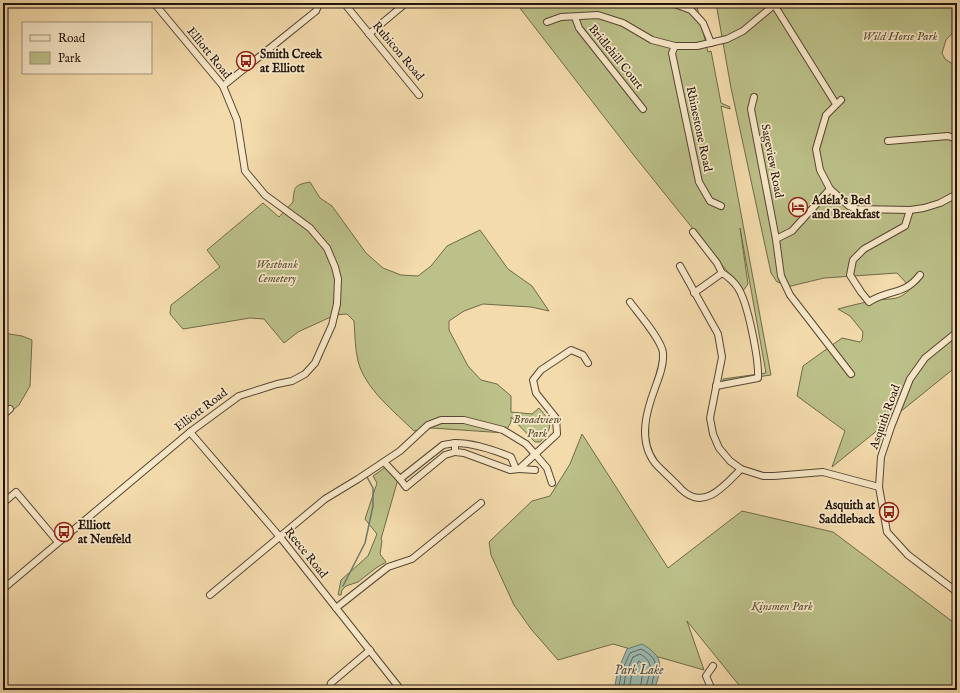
<svg xmlns="http://www.w3.org/2000/svg" width="960" height="693" viewBox="0 0 960 693" font-family="'IM FELL English',serif">
  <style>
    .green { fill: #bcc089; stroke: #6f6a4a }
    .water { fill: #9cbab0; stroke: #6b786e }
    .lines { fill: none; stroke-linecap: round; stroke-linejoin: round }
    .shore { stroke: #5f685e; stroke-width: 1 }
    .stream { stroke: #6b786e; stroke-width: 1.5 }
    .minor-casing { stroke: #564633; stroke-width: 8 }
    .minor { stroke: #f8e8c9; stroke-width: 6 }
    .labels { text-anchor: middle; dominant-baseline: central; stroke-width: 3.5; stroke-linejoin: round; paint-order: stroke }
    .park-label { font-size: 12px; font-style: italic; fill: #585137; stroke: #f8e8c9 }
    .street-label { font-size: 12px; fill: #22150b; stroke: #f8e8c9 }
    .poi-label { font-size: 12px; font-weight: bold; fill: #22150b; stroke: #f8e8c9; text-anchor: start }
    .water-label { font-size: 13px; font-style: italic; fill: #4d4f45; stroke: #f8e8c9 }
  </style>
  <rect width="100%" height="100%" fill="#f4dbac"/>
  <filter id="stains"><feTurbulence type="fractalNoise" baseFrequency=".005" numOctaves="4"/><feColorMatrix values="0 0 0 0 .2 0 0 0 0 .09 0 0 0 0 .02 0 0 0 .5 -.17"/></filter>
  <radialGradient id="worn" r=".72"><stop offset=".6" stop-color="#630" stop-opacity="0"/><stop offset="1" stop-color="#630" stop-opacity=".3"/></radialGradient>
  <g class="green">
    <polygon points="516,3 700,3 697,7 708,52 711,51 721,103 730,107 730,109 721,106 771,375 723,382 723,379 766,373 740,228 748,284 743,291 636,158"/>
    <path d="M716 3H957V28L946 40 942 53 945 59 957 67V366L832 467 845 431 797 396 803 366 842 338 860 342 862 340 863 332 850 316 838 309C849 306 861 303 872 301 889 297 898 303 911 288L897 273 824 278 791 286 777 282 771 273 731 88Z"/>
    <path d="M310 182 320 198 332 206 366 253 383 268 401 275 418 276 431 266 447 246 480 230 508 269 532 286 549 311 531 307 483 304 464 311 449 321V330L468 366 481 380 497 384 511 396V412L532 414 539 408C552 423 554 427 540 442H535L511 417V422L505 433 432 428 414 431C395 412 365 389 358 361 355 349 355 334 354 321L347 314 335 315 298 332 284 343 264 319 250 318 183 329 170 314 171 305 220 267 207 250 263 203 279 217 293 202C294 186 295 185 310 182Z"/>
    <polygon points="3,333 22,336 32,340 30,386 19,405 3,418"/>
    <polygon points="582,434 668,568 742,511 833,532 957,625 957,686 938,690 743,690 687,621 704,670 613,644 558,660 531,629 514,605 491,555 489,542 532,501 550,496 570,464"/>
    <polygon points="390,464 398,479 381,539 382,541 380,554 386,562 376,568 358,582 346,586 342,590 341,595 338,595 341,580 368,556 377,534 365,519 377,483 373,476"/>
  </g>
  <path class="water" d="M642 644C647 647 652 650 655 654 664 662 658 680 654 690H614L618 670 627 649Z"/>
  <g class="lines">
    <g class="shore">
      <path d="M618 690 622 671 630 653 641 649C664 661 653 670 651 690"/>
      <path d="M623 690 626 673 633 657 640 654C658 664 647 675 646 690"/>
      <polyline points="629,690 632,674 638,662 639,661 644,665 640,690"/>
    </g>
    <polyline class="stream" points="343,586 365,543 373,506 373,488 367,477"/>
    <defs>
      <g id="minor">
        <polyline points="344,3 419,95"/>
        <polyline points="672,3 691,10 703,23 711,43"/>
        <polyline points="773,3 836,104"/>
        <polyline points="575,17 579,28 643,109"/>
        <polyline points="547,22 561,17 598,15 623,23 652,40 675,46 697,46 727,39 743,31 774,5"/>
        <polyline points="369,34 406,3"/>
        <polyline points="675,46 672,53 673,58 699,182 710,201 721,206"/>
        <polyline points="223,86 316,11 319,3"/>
        <polyline points="754,97 751,109 776,239 781,276 790,295 851,374"/>
        <polyline points="841,100 826,115 816,149 820,170 830,189 849,206 856,209 910,210 924,208 940,203 957,194"/>
        <polyline points="888,141 948,136 957,139"/>
        <path d="M910 210 905 226 864 249 853 260 850 275 861 292 869 302C888 289 904 296 920 275"/>
        <polyline points="693,232 717,263 722,273"/>
        <polyline points="776,239 792,231 830,189"/>
        <polyline points="680,266 718,334 722,357 710,418 713,434 719,448 730,461 741,469 763,476 774,476 823,472 879,487"/>
        <path d="M694 293 722 273C728 276 735 283 738 288 748 303 759 360 758 378L716 386"/>
        <path d="M630 302C638 313 662 340 663 353 664 365 659 377 655 388 646 412 638 441 655 463 663 472 673 480 681 489 704 512 725 485 741 469"/>
        <polyline points="957,332 925,358 910,379 891,427 881,457 879,487 887,532 908,555 957,592"/>
        <polyline points="3,415 10,409"/>
        <polyline points="190,432 280,537 401,690"/>
        <polyline points="455,452 464,453 510,470 519,469 557,434 556,418 536,393 533,380 541,370 571,350 583,355 588,363"/>
        <path d="M384 462 400 479 406 487 445 455 455 452V443C474 443 494 450 511 457L516 469"/>
        <polyline points="519,469 535,470"/>
        <polyline points="400,479 443,445 455,443"/>
        <polyline points="3,503 16,492 58,542"/>
        <polyline points="3,589 190,432 239,396 277,384 292,381 305,374 315,363 332,325 337,304 338,279 335,267 327,248 310,228 265,195 245,171 237,120 223,86 154,3"/>
        <polyline points="210,595 325,499 358,479 400,451 428,425 441,420 464,420 503,430 526,444 535,454 547,468 552,483"/>
        <polyline points="336,608 388,567 412,559 481,503"/>
        <polyline points="329,690 331,683 370,650"/>
        <polyline points="712,690 706,676 713,666"/>
      </g>
    </defs>
    <use href="#minor" class="minor-casing"/>
    <use href="#minor" class="minor"/>
  </g>
  <defs>
    <symbol id="bus-ring" viewBox="-11 -11 22 22"><circle r="9.5" fill="#f8e8c9" stroke="#8f2418" stroke-width="1.5"/><path d="M-5-6H5V4H4V6H2V4H-2V6H-4V4H-5ZM-3.5-4V0h7V-4ZM-3.5 1.2v1.5H-2V1.2ZM2 1.2v1.5H3.5V1.2Z" fill="#8f2418"/></symbol>
    <symbol id="hotel-ring" viewBox="-11 -11 22 22"><circle r="9.5" fill="#f8e8c9" stroke="#8f2418" stroke-width="1.5"/><path d="M-6-4.5h1.5V1H6V5H4.5V3h-9V5H-6ZM-4 0a1.8 1.8 0 1 1 3.6 0ZM.5 0V-2.5h3Q6-2.5 6 0Z" fill="#8f2418"/></symbol>
  </defs>
  <g fill-rule="evenodd">
    <use href="#bus-ring" x="235" y="50" width="22" height="22"/>
    <use href="#hotel-ring" x="787" y="196" width="22" height="22"/>
    <use href="#bus-ring" x="878" y="501" width="22" height="22"/>
    <use href="#bus-ring" x="53" y="521" width="22" height="22"/>
  </g>
  <g class="labels">
    <g class="park-label">
      <text x="900" y="36">Wild Horse Park</text>
      <text x="277" y="264">Westbank<tspan x="277" dy="14">Cemetery</tspan></text>
      <text x="537" y="419">Broadview<tspan x="537" dy="14">Park</tspan></text>
      <text x="782" y="606">Kinsmen Park</text>
    </g>
    <g class="street-label">
      <text transform="translate(398 51) rotate(50)">Rubicon Road</text>
      <text transform="translate(209 53) rotate(51)">Elliott Road</text>
      <text transform="translate(616 57) rotate(51)">Bridlehill Court</text>
      <text transform="translate(699 129) rotate(78)">Rhinestone Road</text>
      <text transform="translate(772 161) rotate(79)">Sageview Road</text>
      <text transform="translate(201 410) rotate(-37)">Elliott Road</text>
      <text transform="translate(885 417) rotate(-70)">Asquith Road</text>
      <text transform="translate(306 553) rotate(51)">Reece Road</text>
    </g>
    <g class="poi-label">
      <text x="260" y="54">Smith Creek<tspan x="260" dy="14">at Elliott</tspan></text>
      <text x="812" y="200">Adela's Bed<tspan x="812" dy="14">and Breakfast</tspan></text>
      <text x="875" y="505" text-anchor="end">Asquith at<tspan x="875" dy="14">Saddleback</tspan></text>
      <text x="78" y="525">Elliott<tspan x="78" dy="14">at Neufeld</tspan></text>
    </g>
    <g class="water-label">
      <text x="639" y="670">Park Lake</text>
    </g>
  </g>
  <rect width="960" height="693" fill="none" stroke="#f4dbac" stroke-width="16"/>
  <rect x="4" y="4" width="952" height="685" fill="none" stroke="#22150b" stroke-width="2"/>
  <rect x="8" y="8" width="944" height="677" fill="none" stroke="#22150b"/>
  <rect x="22" y="22" width="130" height="52" fill="#f8e8c9" stroke="#a2947d"/>
  <rect x="30" y="35" width="20" height="6" fill="#f8e8c9" stroke="#a2947d"/>
  <text x="58" y="42" font-size="12" fill="#22150b">Road</text>
  <rect x="30" y="52" width="20" height="12" fill="#bcc089" stroke="#a2947d"/>
  <text x="58" y="62" font-size="12" fill="#22150b">Park</text>
  <rect width="100%" height="100%" filter="url(#stains)"/>
  <rect width="100%" height="100%" fill="url(#worn)"/>
</svg>
